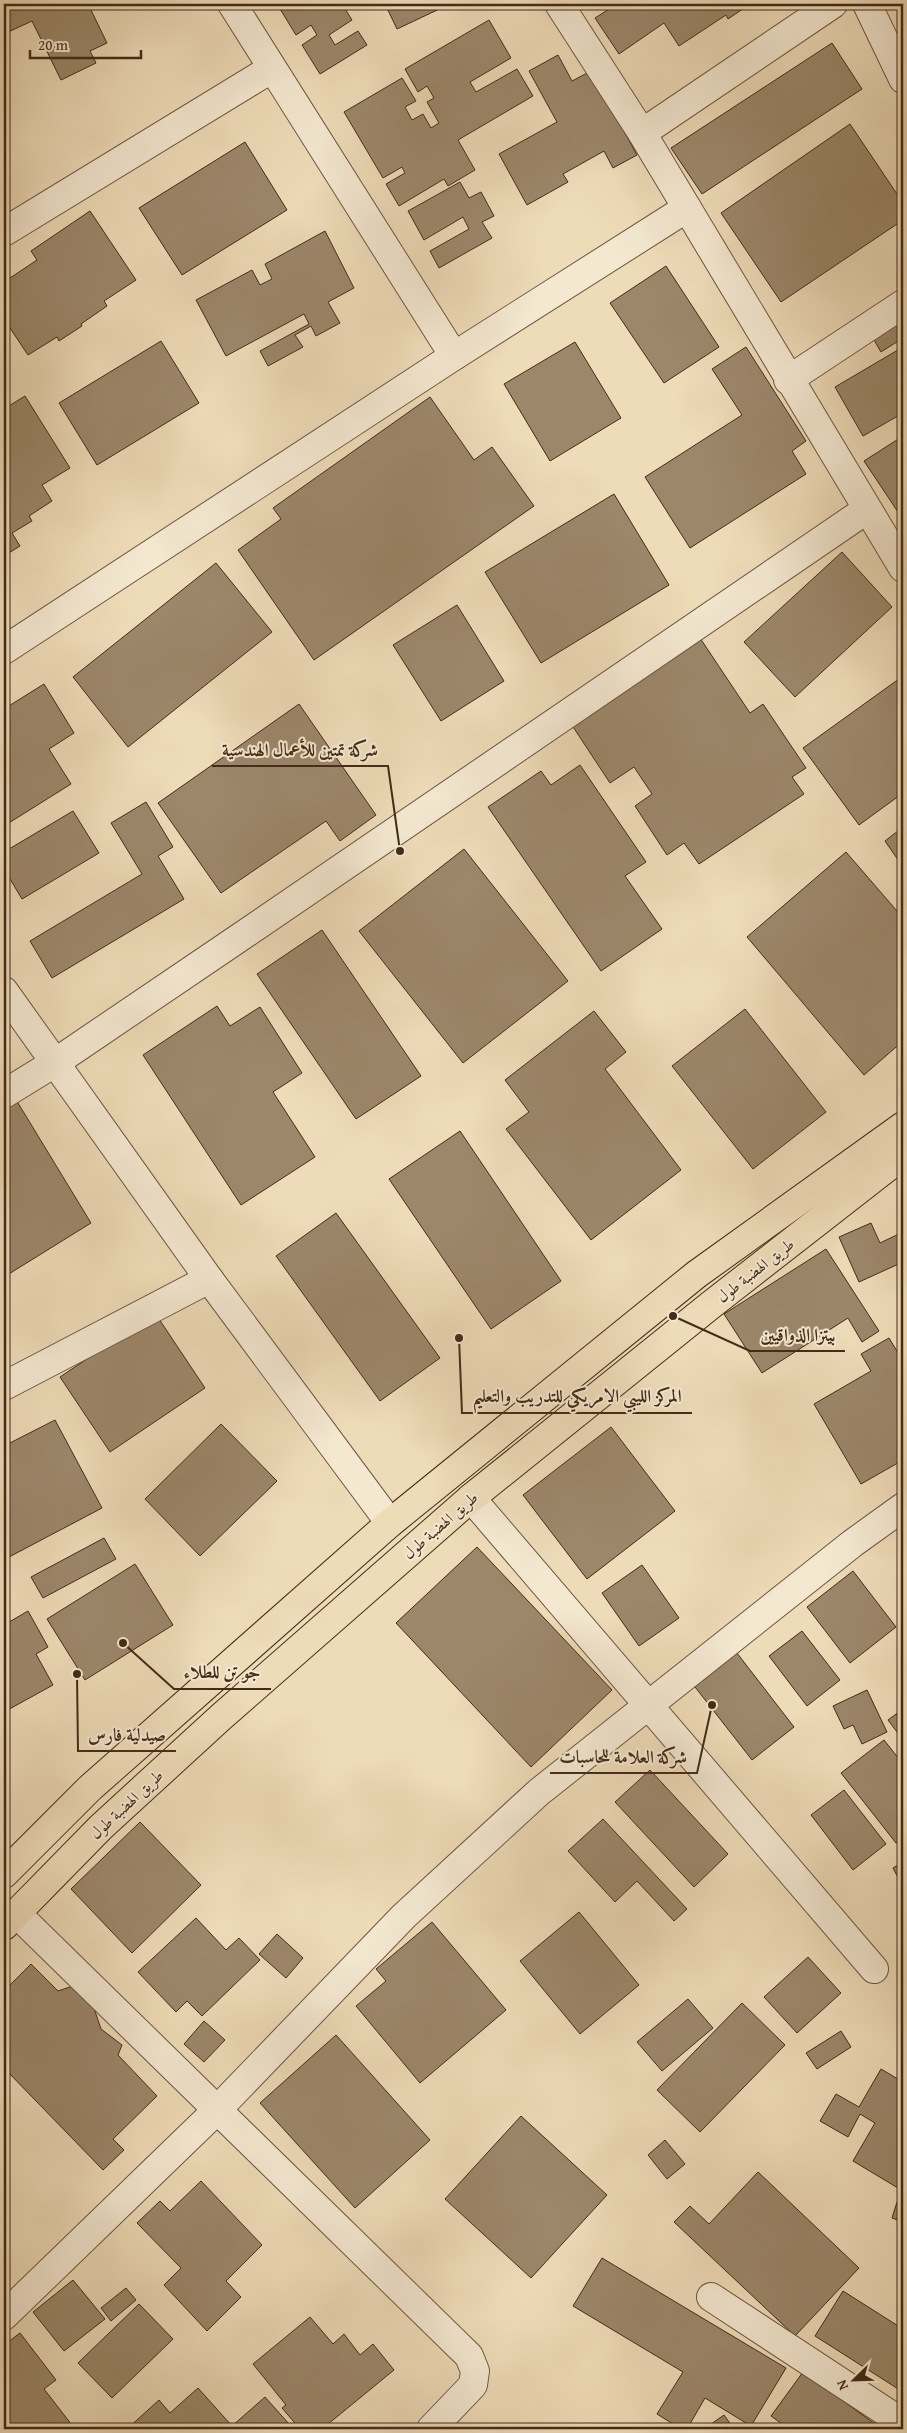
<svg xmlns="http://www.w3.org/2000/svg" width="907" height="2433" viewBox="0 0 907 2433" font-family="'Gentium Book Plus',Amiri,serif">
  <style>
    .building { fill: #9c876b; stroke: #432b17 }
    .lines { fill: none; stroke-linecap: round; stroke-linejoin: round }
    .minor-casing { stroke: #6e573f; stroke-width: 30 }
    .highway-casing { stroke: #432b17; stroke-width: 30 }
    .minor { stroke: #f4e8d1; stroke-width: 28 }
    .highway { stroke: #eedbb8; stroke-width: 28 }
    .labels { text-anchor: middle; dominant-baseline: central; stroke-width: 4; stroke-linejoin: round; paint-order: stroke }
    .street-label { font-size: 16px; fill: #432b17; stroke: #f4e8d1 }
    .leader { fill: none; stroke: #432b17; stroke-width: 2 }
    .callout-dot { fill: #432b17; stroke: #f4e8d1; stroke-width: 2 }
    .callout-label { font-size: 18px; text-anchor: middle; font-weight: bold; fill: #432b17; stroke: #f4e8d1; stroke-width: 4; stroke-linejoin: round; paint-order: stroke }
  </style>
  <rect width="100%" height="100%" fill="#eedbb8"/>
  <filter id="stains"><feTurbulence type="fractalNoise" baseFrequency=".004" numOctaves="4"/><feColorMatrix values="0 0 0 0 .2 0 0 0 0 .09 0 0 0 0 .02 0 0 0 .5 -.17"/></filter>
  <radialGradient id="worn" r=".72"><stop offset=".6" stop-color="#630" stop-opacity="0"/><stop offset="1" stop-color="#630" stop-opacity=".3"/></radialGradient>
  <g class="building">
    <polygon points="4,4 88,4 107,43 90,51 96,63 61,80 32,21 4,34"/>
    <polygon points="277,4 342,4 352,20 329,35 335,45 358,31 367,45 320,74 302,45 317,35 311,25 296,35"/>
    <polygon points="385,4 450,4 397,29"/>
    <polygon points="617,4 641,4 643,7 648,4 750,4 728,19 726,15 679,46 664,23 619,54 595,18"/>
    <polygon points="489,20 511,58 470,82 476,92 517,69 533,96 458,140 475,170 448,186 444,179 399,206 386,184 405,173 402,167 383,178 344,112 402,78 416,101 405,107 412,120 423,114 431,128 439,123 427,102 434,98 427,86 418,92 405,69"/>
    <polygon points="832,43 862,89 702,194 671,148"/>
    <polygon points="558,55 572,81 591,71 637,155 613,168 604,151 563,174 568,182 527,205 499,154 557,122 529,71"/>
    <polygon points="850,124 903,203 903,220 781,302 721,213"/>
    <polygon points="245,142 287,210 182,275 139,208"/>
    <polygon points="460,182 469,198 481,192 494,216 482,222 492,238 439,268 430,251 469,229 463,217 424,240 408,211"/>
    <polygon points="90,211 136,280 104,301 107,306 81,324 82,326 59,341 57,337 28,355 4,319 4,282 37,260 31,251"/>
    <polygon points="325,231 354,288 328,302 340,323 316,336 311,326 295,335 303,347 268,366 260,351 309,324 304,314 226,356 196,300 252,270 260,285 272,279 265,264"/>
    <polygon points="666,266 719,347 664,383 610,303"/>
    <polygon points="903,296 903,338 881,352 863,321"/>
    <polygon points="161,341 199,403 97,465 59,403"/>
    <polygon points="575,342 621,418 550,461 504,384"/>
    <polygon points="746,347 806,441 792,451 806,474 690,548 645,477 742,415 712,369"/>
    <polygon points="903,347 903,413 863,436 835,387"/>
    <polygon points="25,396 70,468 42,485 52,501 29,516 32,521 12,533 20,546 4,556 4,409"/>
    <polygon points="430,397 474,460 492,447 534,506 314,660 238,550 281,519 273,508"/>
    <polygon points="903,436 903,508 898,512 864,461"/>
    <polygon points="614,494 669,585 541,663 485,572"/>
    <polygon points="842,552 892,607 795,697 744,642"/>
    <polygon points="216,563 272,632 128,747 73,677"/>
    <polygon points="457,605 504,681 441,721 393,645"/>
    <polygon points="686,617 750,713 763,704 806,768 792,777 804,794 699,864 684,843 667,855 635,806 652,794 634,767 610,783 558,704"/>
    <polygon points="903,676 903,793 859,825 803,748"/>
    <polygon points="44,684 74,733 49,749 71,784 4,826 4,709"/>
    <polygon points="299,704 376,815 340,841 326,821 221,893 158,803"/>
    <polygon points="580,765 646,862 625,876 662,929 601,971 488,807 541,771 551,785"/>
    <polygon points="146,802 173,847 158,856 184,899 52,978 30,941 142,874 111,823"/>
    <polygon points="73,811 99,853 22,899 4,869 4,852"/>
    <polygon points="903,827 903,867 885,841"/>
    <polygon points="464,849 568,981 463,1063 359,931"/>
    <polygon points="846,852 903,918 903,1041 864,1075 747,937"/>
    <polygon points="322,930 421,1076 356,1119 257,974"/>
    <polygon points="217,1006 230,1026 260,1007 302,1073 273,1092 315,1157 241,1205 143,1055"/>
    <polygon points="745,1009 826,1112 753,1169 672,1066"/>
    <polygon points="594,1011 626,1052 605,1069 681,1170 591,1240 506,1129 529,1112 505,1080"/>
    <polygon points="4,1080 91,1223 4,1277"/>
    <polygon points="460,1131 561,1281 491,1329 389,1179"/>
    <polygon points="903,1202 903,1220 897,1205"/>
    <polygon points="336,1213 440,1358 380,1401 276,1256"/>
    <polygon points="871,1223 880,1243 903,1232 903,1262 859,1282 839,1237"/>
    <polygon points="826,1249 879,1331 862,1342 848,1318 762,1373 724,1314"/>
    <polygon points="155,1313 205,1388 110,1452 60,1377"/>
    <polygon points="889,1338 903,1361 903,1460 861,1484 814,1404 871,1371 861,1354"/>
    <polygon points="55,1420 102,1508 9,1557 4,1546 4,1446"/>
    <polygon points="221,1424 277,1481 200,1556 145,1499"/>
    <polygon points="611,1427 675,1511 587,1579 523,1495"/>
    <polygon points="104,1538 116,1559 43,1598 31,1577"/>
    <polygon points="477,1547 612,1690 531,1767 396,1623"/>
    <polygon points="135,1564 173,1625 85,1680 47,1619"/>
    <polygon points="642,1565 679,1618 639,1646 602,1593"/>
    <polygon points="853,1571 896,1627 850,1663 807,1607"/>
    <polygon points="28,1611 48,1647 36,1654 53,1685 4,1712 4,1625"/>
    <polygon points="802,1631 840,1680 807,1706 769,1656"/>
    <polygon points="730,1644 794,1727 752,1760 688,1678"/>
    <polygon points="867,1690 887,1732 862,1744 853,1725 844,1729 833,1706"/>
    <polygon points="903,1709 903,1740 888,1720"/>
    <polygon points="884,1740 903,1764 903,1838 896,1843 841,1773"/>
    <polygon points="650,1770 728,1854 694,1887 615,1802"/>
    <polygon points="844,1790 886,1844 853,1870 811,1815"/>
    <polygon points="603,1819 687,1909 674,1921 637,1881 615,1902 568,1851"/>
    <polygon points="140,1822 201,1885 132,1953 71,1889"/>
    <polygon points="903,1862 903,1887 893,1868"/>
    <polygon points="579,1912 639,1985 580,2034 520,1961"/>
    <polygon points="196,1918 226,1950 239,1938 260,1960 202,2016 187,2001 176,2012 138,1972"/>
    <polygon points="432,1922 506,2010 420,2083 356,2006 386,1981 376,1969"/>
    <polygon points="277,1934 303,1958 286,1978 259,1954"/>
    <polygon points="808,1957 841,1993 797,2033 764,1997"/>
    <polygon points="31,1964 58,1991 85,1982 101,2029 122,2045 118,2055 157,2096 113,2139 124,2150 103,2170 4,2068 4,1991"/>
    <polygon points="688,1999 713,2028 662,2071 637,2042"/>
    <polygon points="742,2003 785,2045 700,2132 657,2090"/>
    <polygon points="204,2021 225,2040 204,2062 184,2044"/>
    <polygon points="841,2031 851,2047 817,2069 806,2053"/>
    <polygon points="336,2035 430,2140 355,2208 260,2103"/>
    <polygon points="881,2069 903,2082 903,2191 853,2161 875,2123 860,2114 848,2137 820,2121 836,2094 859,2107"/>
    <polygon points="521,2116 607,2195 531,2278 445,2199"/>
    <polygon points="665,2140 685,2164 667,2179 648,2155"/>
    <polygon points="758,2172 859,2268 795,2336 674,2222 690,2206 709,2224"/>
    <polygon points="201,2181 262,2245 226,2281 241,2297 207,2331 164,2285 181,2268 137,2223 160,2201 170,2211"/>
    <polygon points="897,2202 903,2205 903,2222 892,2218"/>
    <polygon points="602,2258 786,2368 751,2426 705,2398 687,2429 681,2429 657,2414 683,2372 573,2306"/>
    <polygon points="73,2280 105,2319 64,2351 33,2312"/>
    <polygon points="126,2288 136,2300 111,2321 101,2308"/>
    <polygon points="843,2291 903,2329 903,2392 815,2336"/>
    <polygon points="139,2304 173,2339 112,2398 78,2363"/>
    <polygon points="310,2317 333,2344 344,2334 360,2355 373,2344 394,2370 322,2429 300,2429 282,2408 286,2405 253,2364"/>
    <polygon points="20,2333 56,2380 44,2389 75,2429 4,2429 4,2345"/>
    <polygon points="803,2372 882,2429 819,2429 815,2426 812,2429 789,2429 771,2416"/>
    <polygon points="198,2388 232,2426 265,2397 290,2425 286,2429 127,2429 159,2400 170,2413"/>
    <polygon points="724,2415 734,2429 704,2429"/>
  </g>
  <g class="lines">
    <defs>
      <g id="minor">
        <polyline points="232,4 454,356"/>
        <polyline points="559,4 642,133 903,568"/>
        <polyline points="867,4 903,79"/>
        <polyline points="642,133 833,4"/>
        <polyline points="4,232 271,69"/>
        <polyline points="788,380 903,304"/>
        <polyline points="4,650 454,356 687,208"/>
        <polyline points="4,991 209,1279 390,1523"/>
        <polyline points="4,1094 56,1062 236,940 866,510"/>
        <polyline points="4,1386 209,1279"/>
        <polyline points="471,1498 874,1969"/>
        <polyline points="17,1914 469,2356 475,2371 473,2385 431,2429"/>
        <polyline points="711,2297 903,2423"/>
        <polyline points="4,2316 216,2111 404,1916 539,1792 853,1543 903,1507"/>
      </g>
      <g id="highway">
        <polyline points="4,1874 90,1788 390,1523 697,1274 903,1126"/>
        <polyline points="4,1926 101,1827 221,1717 471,1498 712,1304 903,1155"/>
      </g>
    </defs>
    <use href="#minor" class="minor-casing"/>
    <use href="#highway" class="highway-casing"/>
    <use href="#minor" class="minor"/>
    <use href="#highway" class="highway"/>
  </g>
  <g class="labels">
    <g class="street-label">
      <text transform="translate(755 1270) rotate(-38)">طريق الهضبة طول</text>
      <text transform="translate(440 1525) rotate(-41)">طريق الهضبة طول</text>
      <text transform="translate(126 1804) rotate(-43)">طريق الهضبة طول</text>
    </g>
  </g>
  <path class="leader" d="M400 851L388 766H212M673 1316L750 1351H845M459 1338L462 1413H692M123 1643L174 1689H271M77 1674L78 1751H176M712 1705L697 1773H550"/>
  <g class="callout-dot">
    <circle cx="400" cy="851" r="5"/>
    <circle cx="673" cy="1316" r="5"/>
    <circle cx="459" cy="1338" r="5"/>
    <circle cx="123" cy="1643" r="5"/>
    <circle cx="77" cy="1674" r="5"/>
    <circle cx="712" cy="1705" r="5"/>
  </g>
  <g class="callout-label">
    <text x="300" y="756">شركة تمتين للأعمال الهندسية</text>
    <text x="798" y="1341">بيتزا الذواقيين</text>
    <text x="577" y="1402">المركز الليبي الامريكي للتدريب والتعليم</text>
    <text x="222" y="1678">جو تن للطلاء</text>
    <text x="127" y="1741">صيدلية فارس</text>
    <text x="623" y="1763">شركة العلامة للحاسبات</text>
  </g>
  <rect width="907" height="2433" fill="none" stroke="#eedbb8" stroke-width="20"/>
  <rect x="5" y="5" width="897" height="2423" fill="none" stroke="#432b17" stroke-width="2.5"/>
  <rect x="10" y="10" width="887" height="2413" fill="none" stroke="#432b17"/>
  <g transform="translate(854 2380) rotate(247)" stroke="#f4e8d1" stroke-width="4" paint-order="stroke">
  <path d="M0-4L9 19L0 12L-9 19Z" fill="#432b17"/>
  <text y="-8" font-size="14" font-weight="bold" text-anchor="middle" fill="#432b17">N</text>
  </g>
  <path d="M30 50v8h111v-8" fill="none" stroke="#432b17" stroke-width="2.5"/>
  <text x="38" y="50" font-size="15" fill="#432b17" stroke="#f4e8d1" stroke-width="4" paint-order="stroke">20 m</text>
  <rect width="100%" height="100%" filter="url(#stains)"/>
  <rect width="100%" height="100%" fill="url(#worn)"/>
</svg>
